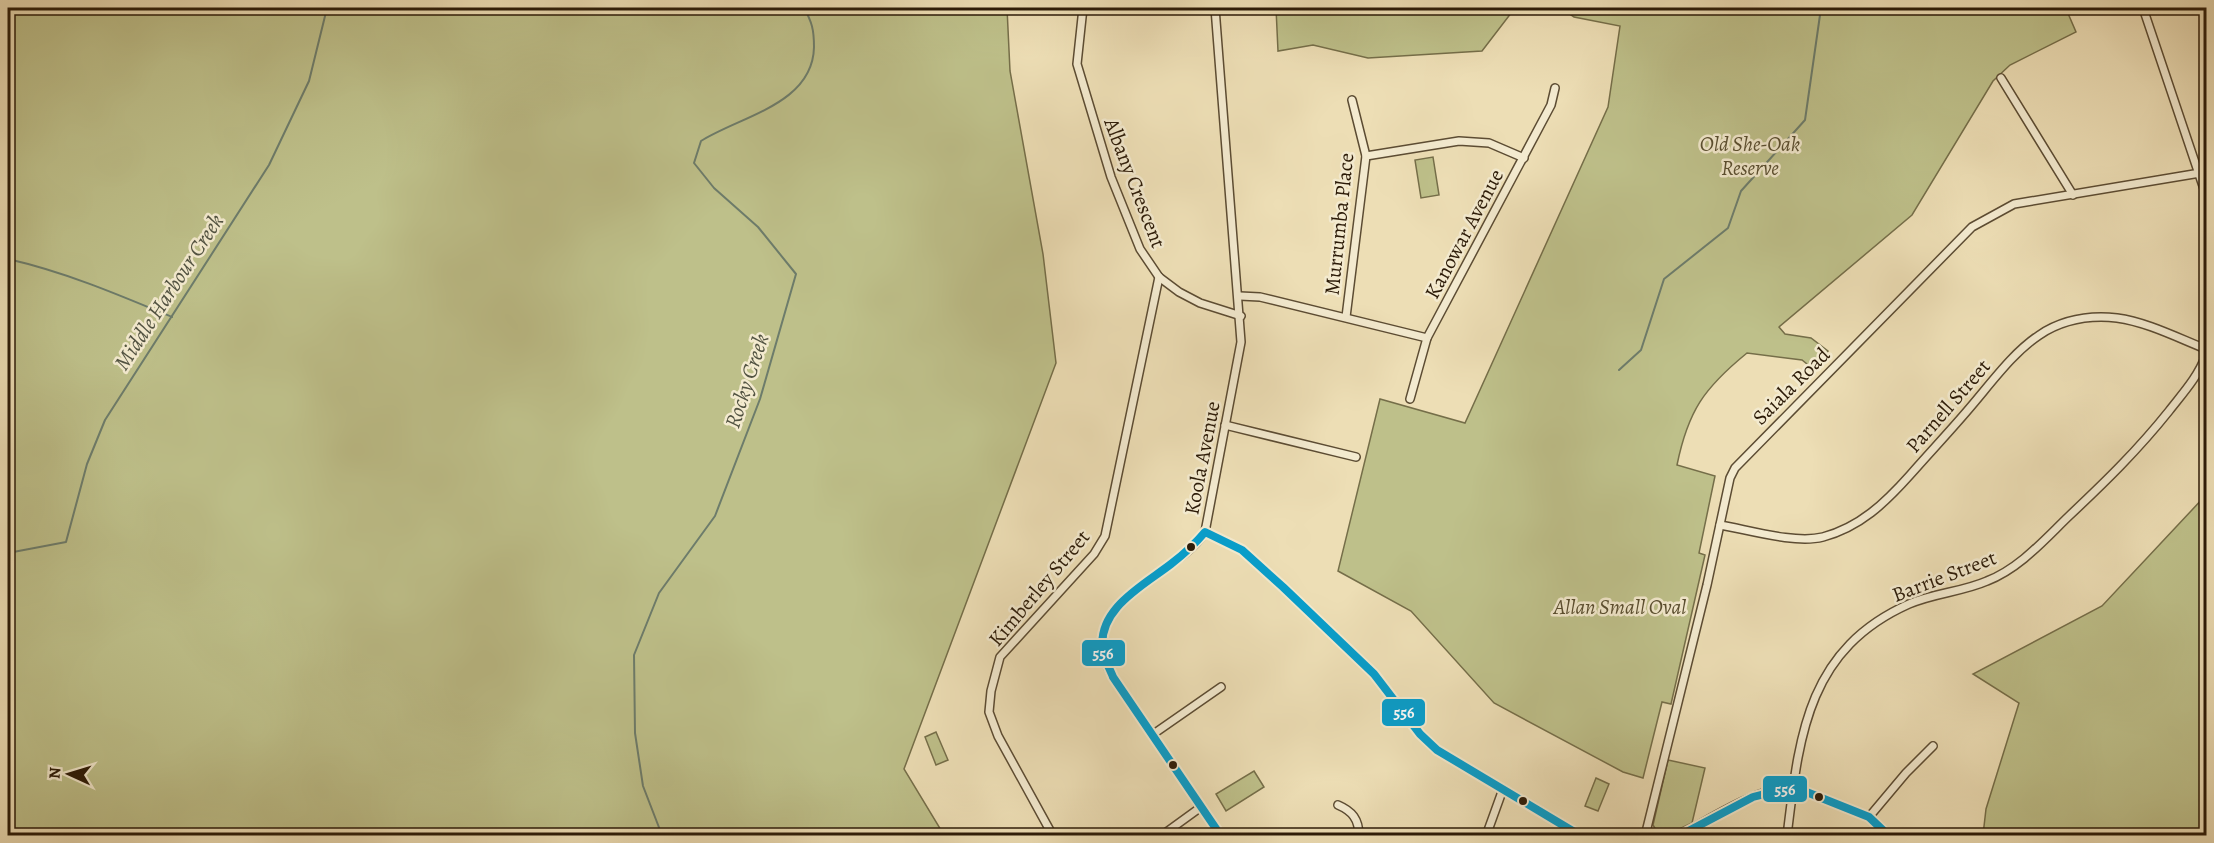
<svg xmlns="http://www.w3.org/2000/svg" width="2214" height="843" viewBox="0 0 2214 843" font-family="Alegreya,serif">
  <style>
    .green { fill: #bec08a; stroke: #756e49; stroke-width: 1.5 }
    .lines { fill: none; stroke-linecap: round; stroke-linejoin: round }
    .stream { stroke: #6d7c6b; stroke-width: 2 }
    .minor-casing { stroke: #5c4c33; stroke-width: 10 }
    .minor { stroke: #f3eacf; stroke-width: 7 }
    .bus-1-casing { stroke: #f3eacf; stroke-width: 12 }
    .bus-1 { stroke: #079ecc; stroke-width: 8 }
    .bus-dot { fill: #2c1b08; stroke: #f3eacf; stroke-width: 2 }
    .labels { text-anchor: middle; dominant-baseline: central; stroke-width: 5; stroke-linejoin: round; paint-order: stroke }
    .park-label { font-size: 21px; font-style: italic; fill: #584d2f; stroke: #f3eacf }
    .street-label { font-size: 21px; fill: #2c1b08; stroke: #f3eacf }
    .water-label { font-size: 22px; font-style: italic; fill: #525342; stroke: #f3eacf }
    .line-badge { stroke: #f3eacf; stroke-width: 2 }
    .badge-label { font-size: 16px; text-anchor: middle; font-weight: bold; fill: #fff }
  </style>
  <rect width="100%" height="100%" fill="#eddeb5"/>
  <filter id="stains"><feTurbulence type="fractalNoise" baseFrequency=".00333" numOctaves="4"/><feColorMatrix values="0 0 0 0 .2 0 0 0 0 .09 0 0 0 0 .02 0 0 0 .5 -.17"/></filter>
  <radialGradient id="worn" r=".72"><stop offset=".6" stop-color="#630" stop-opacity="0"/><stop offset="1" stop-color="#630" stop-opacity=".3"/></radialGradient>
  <g class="green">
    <polygon points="8,8 1007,8 1010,71 1043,254 1056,363 904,769 944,835 8,835"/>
    <polygon points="1276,8 1515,8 1482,51 1368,58 1313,45 1278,51"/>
    <path d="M1561 8H2069L2067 11 2076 32 2010 65 1993 81 1912 215 1779 327 1785 334 1811 338 1828 351 1812 368 1802 360 1747 353C1704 388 1688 411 1677 465L1715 476 1699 553 1705 555 1671 704 1662 702 1643 778 1623 772 1494 703 1411 611 1338 571 1380 399 1465 423 1608 107 1620 26 1574 17Z"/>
    <polygon points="1433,157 1439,195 1421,198 1415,160"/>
    <polygon points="2206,495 2206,835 1983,835 1986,809 2019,703 1973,674 2102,606"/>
    <polygon points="936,732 948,760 936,765 925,737"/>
    <polygon points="1668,760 1705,768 1692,823 1667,835 1659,835 1653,825"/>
    <polygon points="1254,771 1264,787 1226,811 1216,794"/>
    <polygon points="1596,778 1609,784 1598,811 1585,806"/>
  </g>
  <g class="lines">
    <g class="stream">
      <path d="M8 259C65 272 117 294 172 317"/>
      <polyline points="1619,370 1641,350 1664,279 1728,228 1741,191 1805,120 1821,8"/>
      <polyline points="8,553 66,542 87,464 105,420 269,165 309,81 327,8"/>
      <path d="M671 836 660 830 643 786 635 733 634 655 659 593 715 516 760 399 796 274 758 227 714 188 694 163 701 141C741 116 813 104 814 47 814 30 812 22 804 8"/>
    </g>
    <defs>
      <g id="minor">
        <polyline points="1083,8 1077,64 1111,177 1140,249 1159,277 1179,292 1200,303 1241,316"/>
        <path d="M1215 8 1241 342 1205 532C1174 580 1068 601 1113 677L1221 836"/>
        <polyline points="2143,8 2206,195"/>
        <polyline points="2001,78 2073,195"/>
        <polyline points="1366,156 1459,141 1489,143 1524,158"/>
        <polyline points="1240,296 1260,297 1427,338"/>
        <polyline points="1346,317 1366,156 1352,100"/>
        <polyline points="1410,399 1427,338 1551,105 1555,88"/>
        <polyline points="1225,425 1356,457"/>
        <path d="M1720 525C1749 530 1795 544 1823 537 1860 527 1885 503 1910 475 1931 451 1953 428 1973 404 2015 354 2044 310 2117 318 2147 322 2178 338 2206 349"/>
        <polyline points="1205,532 1242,550 1283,587 1374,674 1420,734 1437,750 1582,836"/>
        <polyline points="1152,735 1221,687"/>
        <path d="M1338 805C1352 811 1359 819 1359 836"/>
        <polyline points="1869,817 1906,773 1933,746"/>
        <polyline points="1053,836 998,736 989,712 991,691 1000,657 1094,554 1105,536 1159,277"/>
        <polyline points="1161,836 1201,807"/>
        <polyline points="1486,836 1503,789"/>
        <polyline points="1645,836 1707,585 1730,478 1735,468 1972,227 2014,204 2200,173"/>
        <path d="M1678 836C1712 819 1761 783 1799 789L1869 817 1890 836"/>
        <path d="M1787 836C1799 738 1806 650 1909 604 1934 593 1962 592 1987 581 2020 568 2044 540 2069 516 2105 482 2137 451 2169 411 2183 393 2198 377 2206 355"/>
      </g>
    </defs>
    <use href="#minor" class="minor-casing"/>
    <use href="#minor" class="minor"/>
    <defs>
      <g id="bus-1">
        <path d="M1221 836 1113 677C1110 669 1104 659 1103 651 1096 609 1144 585 1171 564 1184 554 1195 544 1205 532L1242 550 1283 587 1374 674 1420 734 1437 750 1581 836"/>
        <polyline points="1679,836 1753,797 1784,789 1799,789 1869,817 1889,836"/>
      </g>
    </defs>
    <use href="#bus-1" class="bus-1-casing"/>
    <use href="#bus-1" class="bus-1"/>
  </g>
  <g class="bus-dot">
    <circle cx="1191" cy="547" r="5"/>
    <circle cx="1173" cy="765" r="5"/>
    <circle cx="1819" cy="797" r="5"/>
    <circle cx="1523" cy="801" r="5"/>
  </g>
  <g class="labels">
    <g class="park-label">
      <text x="1750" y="144">Old She-Oak<tspan x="1750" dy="24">Reserve</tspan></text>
      <text x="1620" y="607">Allan Small Oval</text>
    </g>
    <g class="street-label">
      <text transform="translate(1135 183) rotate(69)">Albany Crescent</text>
      <text transform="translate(1339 224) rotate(-84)">Murrumba Place</text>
      <text transform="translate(1464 234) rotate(-62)">Kanowar Avenue</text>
      <text transform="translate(1791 386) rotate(-45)">Saiala Road</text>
      <text transform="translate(1948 406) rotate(-49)">Parnell Street</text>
      <text transform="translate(1202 458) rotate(-79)">Koola Avenue</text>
      <text transform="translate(1944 576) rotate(-21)">Barrie Street</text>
      <text transform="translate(1039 588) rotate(-50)">Kimberley Street</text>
    </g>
    <g class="water-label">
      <text transform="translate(169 292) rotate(-57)">Middle Harbour Creek</text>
      <text transform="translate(747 381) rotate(-72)">Rocky Creek</text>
    </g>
  </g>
  <g class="line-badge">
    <rect x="1081" y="639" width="45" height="28" rx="6" fill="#079ecc"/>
    <rect x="1381" y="698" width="45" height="29" rx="6" fill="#079ecc"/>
    <rect x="1762" y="775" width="46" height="28" rx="6" fill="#079ecc"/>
  </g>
  <g class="badge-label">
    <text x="1103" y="659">556</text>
    <text x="1404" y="718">556</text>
    <text x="1785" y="795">556</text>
  </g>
  <rect width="2214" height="843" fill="none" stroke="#eddeb5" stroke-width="30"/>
  <rect x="9" y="9" width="2196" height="825" fill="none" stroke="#2c1b08" stroke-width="3"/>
  <rect x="15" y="15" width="2184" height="813" fill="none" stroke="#2c1b08" stroke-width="1.5"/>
  <g transform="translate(69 774) rotate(274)" stroke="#f3eacf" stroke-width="4.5" paint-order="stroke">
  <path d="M0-4.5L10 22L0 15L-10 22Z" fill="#2c1b08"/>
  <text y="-9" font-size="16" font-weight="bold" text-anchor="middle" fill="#2c1b08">N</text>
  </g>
  <rect width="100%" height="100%" filter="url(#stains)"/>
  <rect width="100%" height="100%" fill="url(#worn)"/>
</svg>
